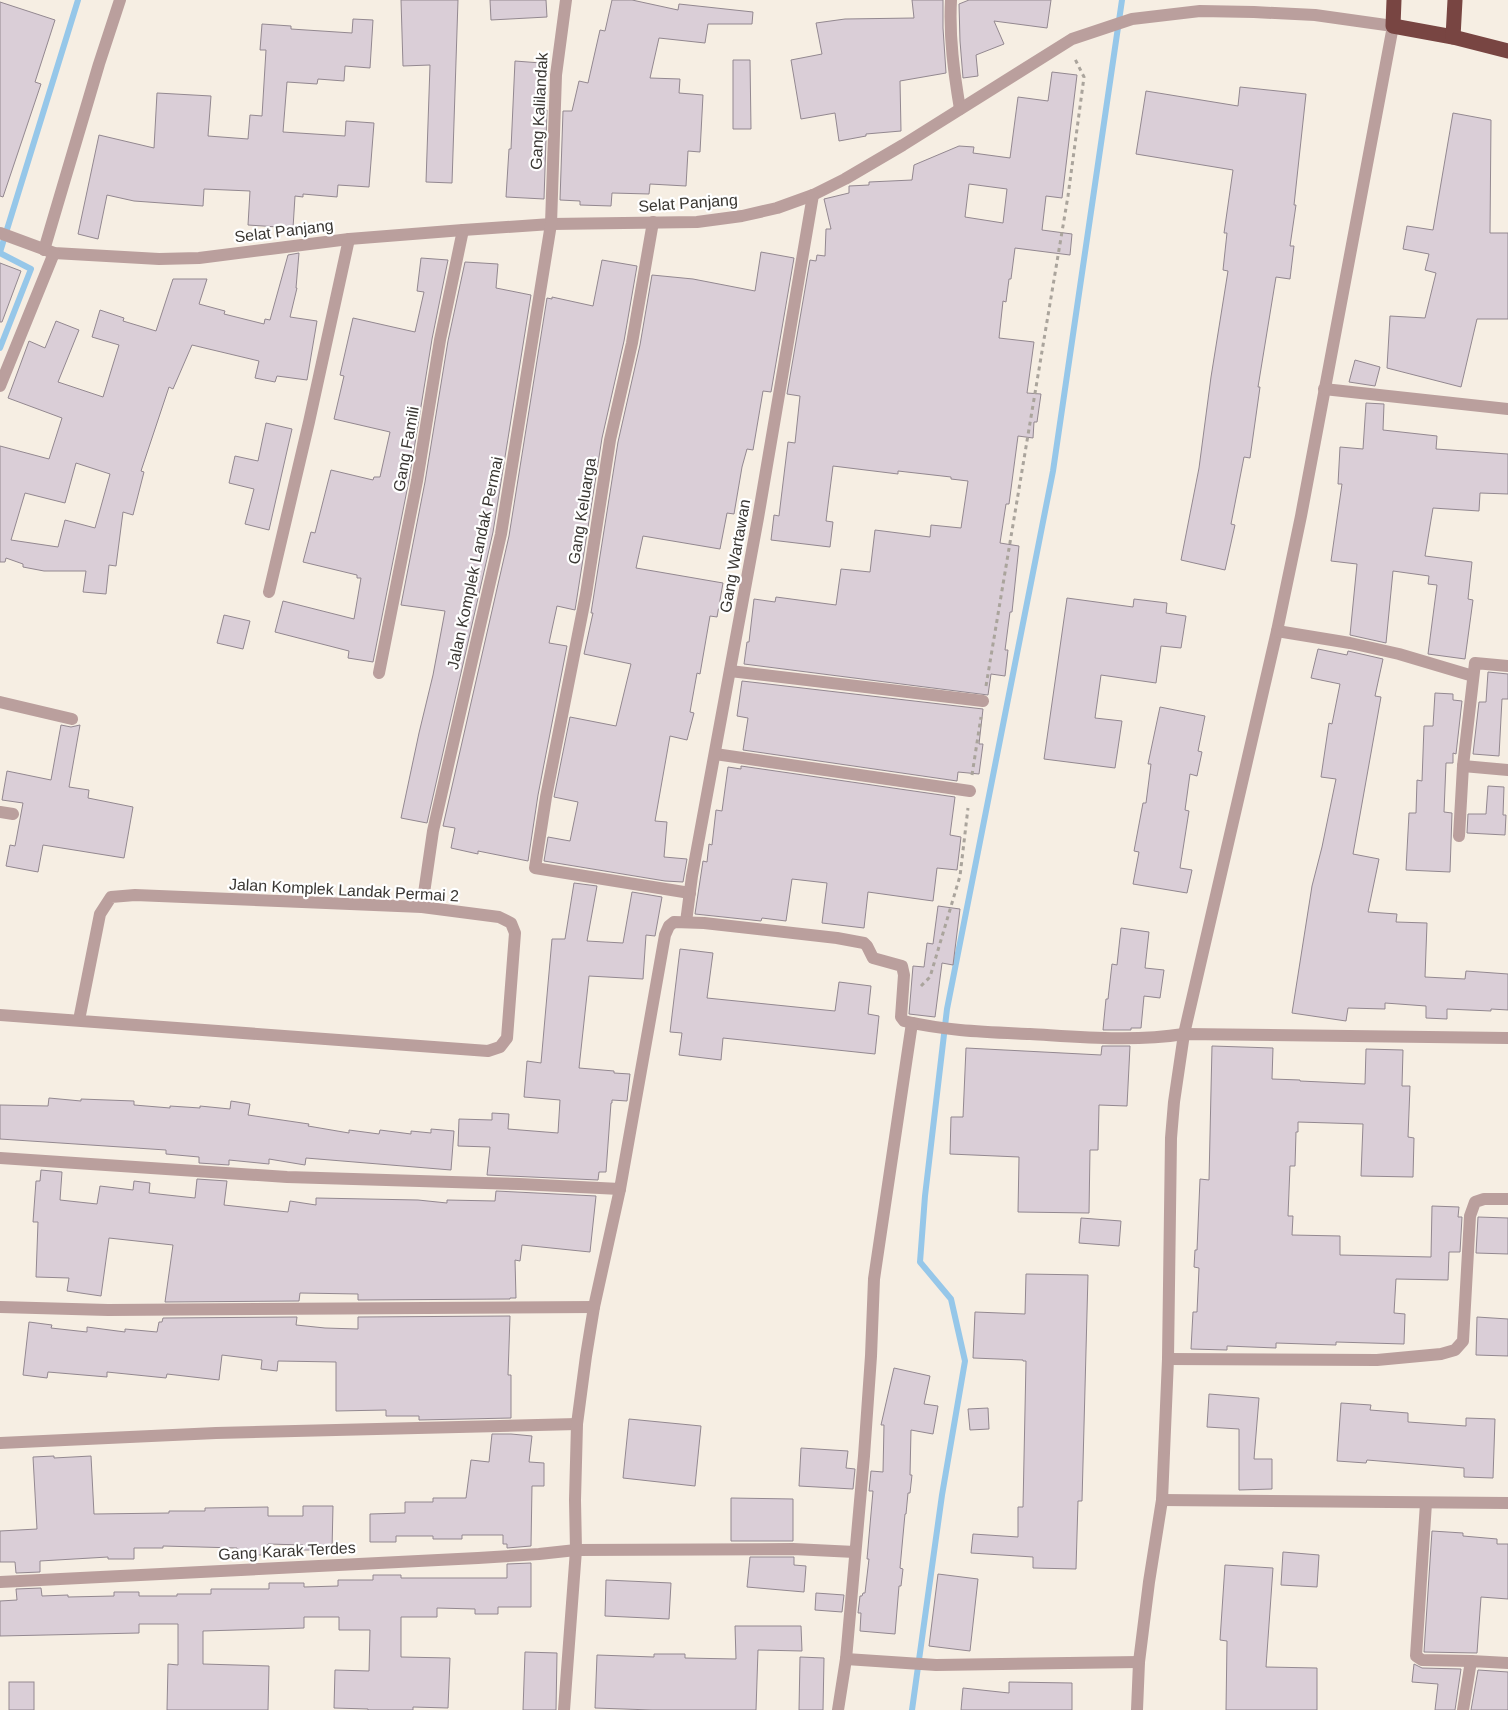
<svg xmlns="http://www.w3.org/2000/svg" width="1508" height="1710" viewBox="0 0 1508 1710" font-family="Arial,sans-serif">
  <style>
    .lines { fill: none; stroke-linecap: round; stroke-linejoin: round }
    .stream { stroke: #96c7e9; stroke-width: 6 }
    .building { fill: #daced7; stroke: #938890; fill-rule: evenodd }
    .path { stroke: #aaa49c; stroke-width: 3; stroke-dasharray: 4 4; stroke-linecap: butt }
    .minor { stroke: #ba9f9d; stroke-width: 12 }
    .highway { stroke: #784542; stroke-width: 15 }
    .labels { text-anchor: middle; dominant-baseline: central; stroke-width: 4.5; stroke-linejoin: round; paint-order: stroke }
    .street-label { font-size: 16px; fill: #3a3733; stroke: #fff }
  </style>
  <rect width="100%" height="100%" fill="#f6eee3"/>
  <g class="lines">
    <g class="stream">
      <polyline points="0,252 78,0"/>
      <polyline points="0,253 31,269 0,348"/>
      <polyline points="912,1710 942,1495 965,1361 951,1299 920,1262 925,1196 947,1009 1053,471 1122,0"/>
    </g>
  </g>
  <g class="building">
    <polygon points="401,0 458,0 452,183 426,182 430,65 403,66"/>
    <polygon points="490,0 546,0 547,17 491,20"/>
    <polygon points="612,0 632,0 678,10 679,4 753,12 752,24 708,24 705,43 659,38 650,78 680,79 679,93 703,95 700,152 688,151 686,186 650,184 649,194 612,193 611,206 580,205 580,201 560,200 563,111 572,111 579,81 588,83 600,30 605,31"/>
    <polygon points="912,0 943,0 943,28 946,73 900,81 901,131 866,134 866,136 839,141 835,113 801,119 791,60 822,54 816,23 845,19 914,18"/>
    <polygon points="969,0 1051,0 1047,28 994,21 1004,44 976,55 978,76 963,78 960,41 959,4"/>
    <polygon points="0,2 55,20 35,82 41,84 3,197 0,196"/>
    <polygon points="353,19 373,20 370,68 345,66 344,81 318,79 317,84 287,82 283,132 345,136 346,121 374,123 369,187 338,185 337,197 303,194 303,197 295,196 293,228 248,225 250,191 204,189 203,206 134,201 107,195 98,239 78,234 99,135 154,148 157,93 211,96 208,136 248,139 250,115 262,116 266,50 260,50 262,24 291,26 291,29 352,33"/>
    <polygon points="733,60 750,60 751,129 733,129"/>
    <polygon points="515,61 541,63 538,110 547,110 544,199 506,197 509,149 511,149"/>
    <path d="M1052 72 1077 75 1062 198 1046 196 1042 230 1072 234 1070 255 1015 248 1011 279H1009L1006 302 1003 301 999 338 1034 342 1027 393 1041 394 1037 422H1034L1033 438 1018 436 1009 504H1006L1000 543 1019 546 1012 612H1010L1005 650H1008L1005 676 991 674 988 695 744 664 747 642H749L754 599 775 602 776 597 836 605 841 569 870 572 875 530 930 537 931 525 961 528 968 481 951 479V477L898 471V474L833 466 826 521 833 522 830 547 771 540 774 515 779 516 788 442 795 443 800 396 787 394 810 260 816 261 817 255 825 256 826 229H831L824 199 849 193V186L869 185V182L912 180 914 165 959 146 974 147 973 153 1010 158 1018 97 1048 101ZM969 184 1007 189 1003 223 965 217Z"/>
    <polygon points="1240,87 1306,94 1294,205 1296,205 1290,246 1294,246 1290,279 1276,277 1258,387 1260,387 1250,458 1244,457 1231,524 1235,525 1225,570 1181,560 1199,468 1211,377 1228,271 1223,270 1227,233 1224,233 1233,170 1136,154 1146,91 1238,106"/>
    <polygon points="1453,113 1491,120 1490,233 1508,233 1508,319 1477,319 1461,387 1387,368 1390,316 1425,318 1436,273 1425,270 1429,254 1403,249 1407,226 1433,230"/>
    <polygon points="761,252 794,258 771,392 763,391 753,450 747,449 742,467 734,514 727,513 720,549 643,536 636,568 723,583 717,617 710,616 700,674 697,673 690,712 694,713 687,740 670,736 655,821 667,822 664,857 687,859 683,882 665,881 544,861 548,837 570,841 578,802 554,797 570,717 616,726 631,664 584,654 593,613 591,613 618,442 640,345 652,275 693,279 755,291"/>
    <path d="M299 253 296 288H297L290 317 317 321 307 380 277 376 275 382 255 378 259 361 192 345 173 389 169 387 141 471 144 472 133 515 123 512 116 566 109 565 106 594 83 592 86 571H44L23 567V564L6 558 5 562H0V446L49 459 62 418 8 398 29 341 45 348 56 321 79 330 58 382 103 397 119 345 92 337 100 310 124 318 123 321 156 331 173 279H207L199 304 225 311 224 314 264 324 265 319 270 320 288 255ZM76 463 110 474 95 528 65 520 58 547 11 540 25 493 65 503Z"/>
    <polygon points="421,258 448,260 432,339 409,480 373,662 348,658 349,651 275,632 283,601 354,619 361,578 357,578 357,575 303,562 311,532 315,533 331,470 373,480 374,477 380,477 390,432 334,419 344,376 340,375 353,318 415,332 424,292 417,291"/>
    <polygon points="602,260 637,266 624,341 602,438 575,610 557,606 549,643 567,646 538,795 528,861 478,851 478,854 451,848 455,828 443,826 509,536 547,298 552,299 552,297 593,306"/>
    <polygon points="465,262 498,264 496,288 531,295 493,532 427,823 401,818 419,733 433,675 445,611 401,605 425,482 448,341"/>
    <polygon points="0,263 21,271 2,322 0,322"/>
    <polygon points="1355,360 1380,367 1375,386 1349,382"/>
    <polygon points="1366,403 1384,404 1383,430 1437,436 1436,449 1508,454 1508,494 1480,493 1479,511 1433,508 1425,556 1472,562 1468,599 1473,600 1465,659 1428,654 1437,585 1428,584 1429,576 1393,571 1386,643 1350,635 1357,564 1331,561 1342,484 1338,484 1340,447 1363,449"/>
    <polygon points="266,423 292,429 269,530 245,524 254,489 229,483 235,456 258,461"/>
    <polygon points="1067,598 1133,607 1134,599 1167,603 1166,613 1186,616 1181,648 1161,646 1156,683 1101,675 1095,718 1122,721 1115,768 1044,759"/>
    <polygon points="224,615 250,621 243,649 217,643"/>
    <polygon points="1318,649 1347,655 1348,651 1383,659 1375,696 1381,697 1353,854 1379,859 1368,912 1397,914 1396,922 1427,923 1425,977 1465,979 1466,971 1508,974 1508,1010 1491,1009 1491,1011 1447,1009 1447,1019 1426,1018 1426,1006 1385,1003 1385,1009 1348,1008 1346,1021 1292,1013 1312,886 1322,847 1336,779 1321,777 1329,723 1332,724 1340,684 1311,678"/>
    <polygon points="1488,672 1508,674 1508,699 1502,699 1499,756 1473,754 1479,702 1486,702"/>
    <polygon points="742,681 983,709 979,744 983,744 979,774 958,772 957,781 743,750 748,718 737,716"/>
    <polygon points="1435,693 1453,694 1453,700 1462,701 1456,754 1453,753 1453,763 1446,763 1444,812 1452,813 1450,872 1406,870 1409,813 1416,813 1417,780 1422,781 1424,726 1433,726"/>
    <polygon points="1160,707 1205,716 1198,751 1202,752 1197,776 1190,774 1185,810 1189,811 1180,868 1192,870 1187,893 1133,884 1139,852 1134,851 1143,803 1146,803 1151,764 1148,764"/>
    <polygon points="61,725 71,727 80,725 69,787 89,790 88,798 133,807 124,858 43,845 38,872 6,866 10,845 15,846 23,803 2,800 7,771 51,780"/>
    <polygon points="741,766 955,797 950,835 961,837 957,870 937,868 933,901 868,892 864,928 822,923 827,883 792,879 786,921 762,918 761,921 695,914 703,861 707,862 709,844 712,845 716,810 722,811 728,767 741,769"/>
    <polygon points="1488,786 1504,787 1503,815 1506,815 1505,835 1467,833 1468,814 1486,814"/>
    <polygon points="574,883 597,886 587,941 623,943 632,892 662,897 655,936 646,935 643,979 589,976 579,1068 614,1071 614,1073 630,1074 627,1101 612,1100 612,1103 611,1103 606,1172 599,1172 598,1180 487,1175 490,1147 458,1146 459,1119 492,1120 492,1113 509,1114 508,1129 558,1133 560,1100 524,1097 527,1061 541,1063 552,939 565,939"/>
    <polygon points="938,906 960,909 953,965 942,963 935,1017 909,1014 913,966 924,967 927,943 933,944"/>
    <polygon points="1121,928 1149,932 1145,968 1164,970 1160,998 1144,996 1141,1028 1131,1028 1131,1030 1103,1030 1106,999 1108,999 1112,964 1117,965"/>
    <polygon points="680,949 713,953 707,998 835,1011 839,982 871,986 868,1014 879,1016 875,1054 723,1038 721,1060 679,1055 682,1033 670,1032"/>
    <polygon points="1102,1046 1130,1046 1127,1106 1099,1105 1098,1150 1090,1150 1089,1213 1018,1212 1019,1157 950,1154 951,1117 963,1117 966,1048 1101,1055"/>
    <polygon points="1212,1046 1273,1048 1272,1079 1300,1080 1300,1081 1365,1084 1366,1049 1403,1050 1402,1086 1410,1086 1408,1137 1414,1138 1413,1177 1361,1176 1363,1124 1298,1122 1298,1132 1296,1132 1295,1166 1290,1166 1288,1216 1293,1216 1292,1235 1340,1236 1340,1255 1431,1257 1432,1206 1459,1207 1458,1217 1462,1217 1460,1252 1449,1252 1448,1280 1396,1279 1394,1313 1405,1314 1404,1344 1336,1342 1336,1345 1276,1343 1276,1348 1227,1346 1227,1350 1191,1349 1193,1312 1197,1312 1199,1268 1194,1267 1195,1250 1197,1250 1200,1179 1209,1180"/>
    <polygon points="49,1098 81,1101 81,1099 134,1101 134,1105 170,1108 170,1106 200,1108 200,1106 230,1109 231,1101 250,1104 248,1115 309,1124 308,1126 349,1133 349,1130 379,1134 380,1130 411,1134 411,1131 431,1133 431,1129 454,1131 451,1170 306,1158 305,1165 269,1159 269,1164 229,1160 229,1165 199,1163 199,1157 166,1154 166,1150 0,1139 0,1105 48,1106"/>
    <polygon points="41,1170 62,1172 60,1200 97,1204 100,1186 133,1190 134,1181 150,1183 149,1193 195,1198 197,1179 227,1181 224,1205 288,1212 290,1201 316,1205 316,1198 418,1200 447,1203 447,1200 495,1201 496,1191 596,1196 590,1252 522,1245 520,1261 515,1260 516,1298 510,1298 510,1299 358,1300 358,1294 300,1293 299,1301 165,1302 173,1245 109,1238 101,1296 67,1291 69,1278 36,1277 38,1222 33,1222 36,1181 40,1181"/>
    <polygon points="1478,1217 1508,1218 1508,1254 1476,1253"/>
    <polygon points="1081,1218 1121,1221 1119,1246 1079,1243"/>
    <polygon points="1026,1274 1088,1275 1082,1501 1078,1501 1076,1569 1033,1568 1033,1557 971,1553 973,1534 1018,1537 1018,1507 1023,1507 1026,1361 1023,1361 1023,1360 973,1358 975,1312 1025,1314"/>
    <polygon points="510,1316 508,1375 511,1375 511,1418 419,1420 419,1416 386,1416 386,1410 336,1411 336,1362 278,1361 277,1371 261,1369 262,1360 222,1355 219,1380 167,1374 166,1378 107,1372 107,1377 48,1372 47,1378 23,1375 29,1322 52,1325 51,1328 87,1332 87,1327 125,1332 125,1329 157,1332 159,1322 162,1322 163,1318 297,1317 296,1325 325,1328 358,1329 358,1317"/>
    <polygon points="1477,1317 1508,1319 1508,1356 1476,1355"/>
    <polygon points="894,1368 930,1376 924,1404 938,1406 933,1434 911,1430 910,1475 912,1475 910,1493 908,1493 906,1514 905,1514 900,1568 903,1569 901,1586 899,1586 895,1634 860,1631 861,1613 858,1613 860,1596 862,1596 863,1593 865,1593 869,1559 867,1559 873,1491 869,1491 871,1471 883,1472 884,1425 881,1425"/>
    <polygon points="1209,1394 1259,1398 1254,1459 1272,1459 1272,1489 1239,1490 1239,1429 1207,1427"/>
    <polygon points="1341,1403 1371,1405 1370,1410 1408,1413 1408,1422 1466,1426 1466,1418 1495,1419 1493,1478 1464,1477 1464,1468 1367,1460 1366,1463 1337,1461"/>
    <polygon points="988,1408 989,1429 970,1430 968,1409"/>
    <polygon points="629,1419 701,1426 695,1486 623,1478"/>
    <polygon points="492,1434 511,1434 532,1436 529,1462 544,1463 544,1486 532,1486 531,1546 507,1548 507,1544 503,1544 503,1535 462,1535 462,1539 433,1539 433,1536 396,1536 396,1542 370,1542 370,1514 405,1513 405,1502 433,1502 433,1498 466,1498 471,1460 489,1462"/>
    <polygon points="801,1448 848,1451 846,1468 855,1469 853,1489 799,1486"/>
    <polygon points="54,1456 54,1458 91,1456 94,1514 169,1513 169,1511 205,1511 205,1508 268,1507 268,1516 303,1516 303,1506 333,1506 332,1550 303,1550 303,1545 268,1544 268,1555 237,1555 237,1548 163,1546 163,1548 134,1548 134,1559 108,1559 108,1557 40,1561 40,1572 16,1573 15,1562 0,1562 0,1531 37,1529 33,1457"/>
    <polygon points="731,1498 793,1499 793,1541 731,1541"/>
    <polygon points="1432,1531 1463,1533 1463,1536 1497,1539 1497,1544 1508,1544 1508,1599 1481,1597 1477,1653 1424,1652"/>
    <polygon points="1283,1552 1319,1555 1317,1587 1281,1585"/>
    <polygon points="750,1557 794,1557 794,1565 806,1566 804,1592 747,1587"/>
    <polygon points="531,1563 531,1607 498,1607 498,1614 475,1614 475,1609 437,1608 437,1617 401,1617 401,1657 450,1658 448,1708 413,1707 413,1710 368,1710 368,1709 334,1708 335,1670 369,1671 370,1630 339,1630 339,1617 304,1617 304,1628 203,1631 203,1664 269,1666 268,1710 167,1710 168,1664 178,1665 178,1624 139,1624 139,1633 0,1636 0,1601 17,1600 16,1589 41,1588 42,1596 68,1595 68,1597 114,1596 114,1592 139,1592 139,1596 177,1596 177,1594 211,1594 211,1589 269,1589 269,1583 304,1583 304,1587 338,1586 338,1580 373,1580 373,1575 401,1575 401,1578 507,1578 507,1564"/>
    <polygon points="1225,1565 1273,1568 1266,1667 1317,1668 1317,1710 1226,1710 1227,1641 1220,1640"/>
    <polygon points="938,1574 978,1579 970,1651 929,1646"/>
    <polygon points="606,1580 671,1583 669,1619 605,1616"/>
    <polygon points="816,1593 844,1595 842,1612 815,1610"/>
    <polygon points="735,1626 801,1626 802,1651 758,1650 756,1710 652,1710 595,1708 597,1655 654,1657 654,1654 685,1654 685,1658 736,1659"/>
    <polygon points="525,1652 557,1653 556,1710 523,1710"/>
    <polygon points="800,1657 824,1658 823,1710 799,1710"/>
    <polygon points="1414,1664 1422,1668 1461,1669 1455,1710 1435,1710 1438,1684 1412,1682"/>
    <polygon points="1478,1670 1508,1672 1508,1710 1471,1710"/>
    <rect x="9" y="1682" width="25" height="28"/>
    <polygon points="1009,1682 1072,1683 1072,1710 961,1710 963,1688 1009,1693"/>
  </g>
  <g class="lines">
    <g class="path">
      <polyline points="986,686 1068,196 1084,77 1074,57"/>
      <polyline points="972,775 981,717"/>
      <polyline points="921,986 930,977 960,876 968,808"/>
    </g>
    <g class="minor">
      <path d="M951 0C949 37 954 73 960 109"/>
      <polyline points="653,222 632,343 610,440 586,594 546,797 535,868 690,893"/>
      <polyline points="0,233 54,253 159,259 199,258 349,239 463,230 551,224 697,222 742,216 777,208 813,195 845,179 903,145 1072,39 1132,19 1200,11 1254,12 1315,15 1393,26 1301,516 1277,631 1184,1034 1174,1102 1171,1138 1168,1359 1162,1500 1149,1582 1139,1662 1137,1710"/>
      <polyline points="44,250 99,64 120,0"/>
      <polyline points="0,386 54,253"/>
      <polyline points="1324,389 1508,409"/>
      <polyline points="269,592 309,422 349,239"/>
      <polyline points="1277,631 1350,643 1399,654 1473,676"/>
      <polyline points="730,671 983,701"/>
      <polyline points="379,673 417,481 440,340 463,230"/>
      <polyline points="0,702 72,719"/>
      <polyline points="715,754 970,791"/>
      <polyline points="1463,766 1508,770"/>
      <polyline points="0,812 13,814"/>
      <polyline points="1459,836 1463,766 1475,663 1508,666"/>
      <polyline points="422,907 433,831 501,534 551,224 556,75 566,0"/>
      <polyline points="686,922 692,876 758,518 813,195"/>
      <polyline points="0,1015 488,1051 500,1047 507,1038 515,933 511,923 499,917 422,907 135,895 111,897 100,914 79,1020"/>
      <polyline points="0,1158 287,1177 519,1184 620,1189"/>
      <polyline points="0,1307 108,1310 594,1307"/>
      <polyline points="1168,1359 1377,1360 1441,1354 1455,1350 1463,1341 1470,1216 1475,1202 1484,1199 1508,1199"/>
      <polyline points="0,1443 216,1433 577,1424"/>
      <polyline points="1162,1500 1508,1503"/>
      <polyline points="1426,1503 1416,1656 1422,1660 1471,1661"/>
      <polyline points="0,1582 478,1558 539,1554 576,1550 793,1549 855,1552"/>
      <polyline points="846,1659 936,1665 1139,1662"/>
      <path d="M564 1710 576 1550 575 1500 577 1424 586 1356 594 1307 620 1189 665 935 669 926 674 922 704 923 837 938 864 943 867 946 873 958 902 966 904 975 901 1017 904 1021C945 1031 988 1032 1030 1034 1081 1037 1133 1042 1184 1034L1508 1038"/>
      <polyline points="838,1710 846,1659 864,1456 871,1356 874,1279 912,1023"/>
      <polyline points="1463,1710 1471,1661 1508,1663"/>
    </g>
    <g class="highway">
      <polyline points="1394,0 1393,26 1453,37 1508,51"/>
      <polyline points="1453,37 1455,0"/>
    </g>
  </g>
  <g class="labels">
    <g class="street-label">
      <text transform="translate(539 111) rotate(-87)">Gang Kalilandak</text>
      <text transform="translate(688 203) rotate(-4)">Selat Panjang</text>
      <text transform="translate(284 231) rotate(-7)">Selat Panjang</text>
      <text transform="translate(406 449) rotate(-80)">Gang Famili</text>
      <text transform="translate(582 511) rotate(-81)">Gang Keluarga</text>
      <text transform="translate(735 556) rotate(-80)">Gang Wartawan</text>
      <text transform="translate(475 563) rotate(-78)">Jalan Komplek Landak Permai</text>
      <text transform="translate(344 890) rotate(3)">Jalan Komplek Landak Permai 2</text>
      <text transform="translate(287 1551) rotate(-3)">Gang Karak Terdes</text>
    </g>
  </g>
</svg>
